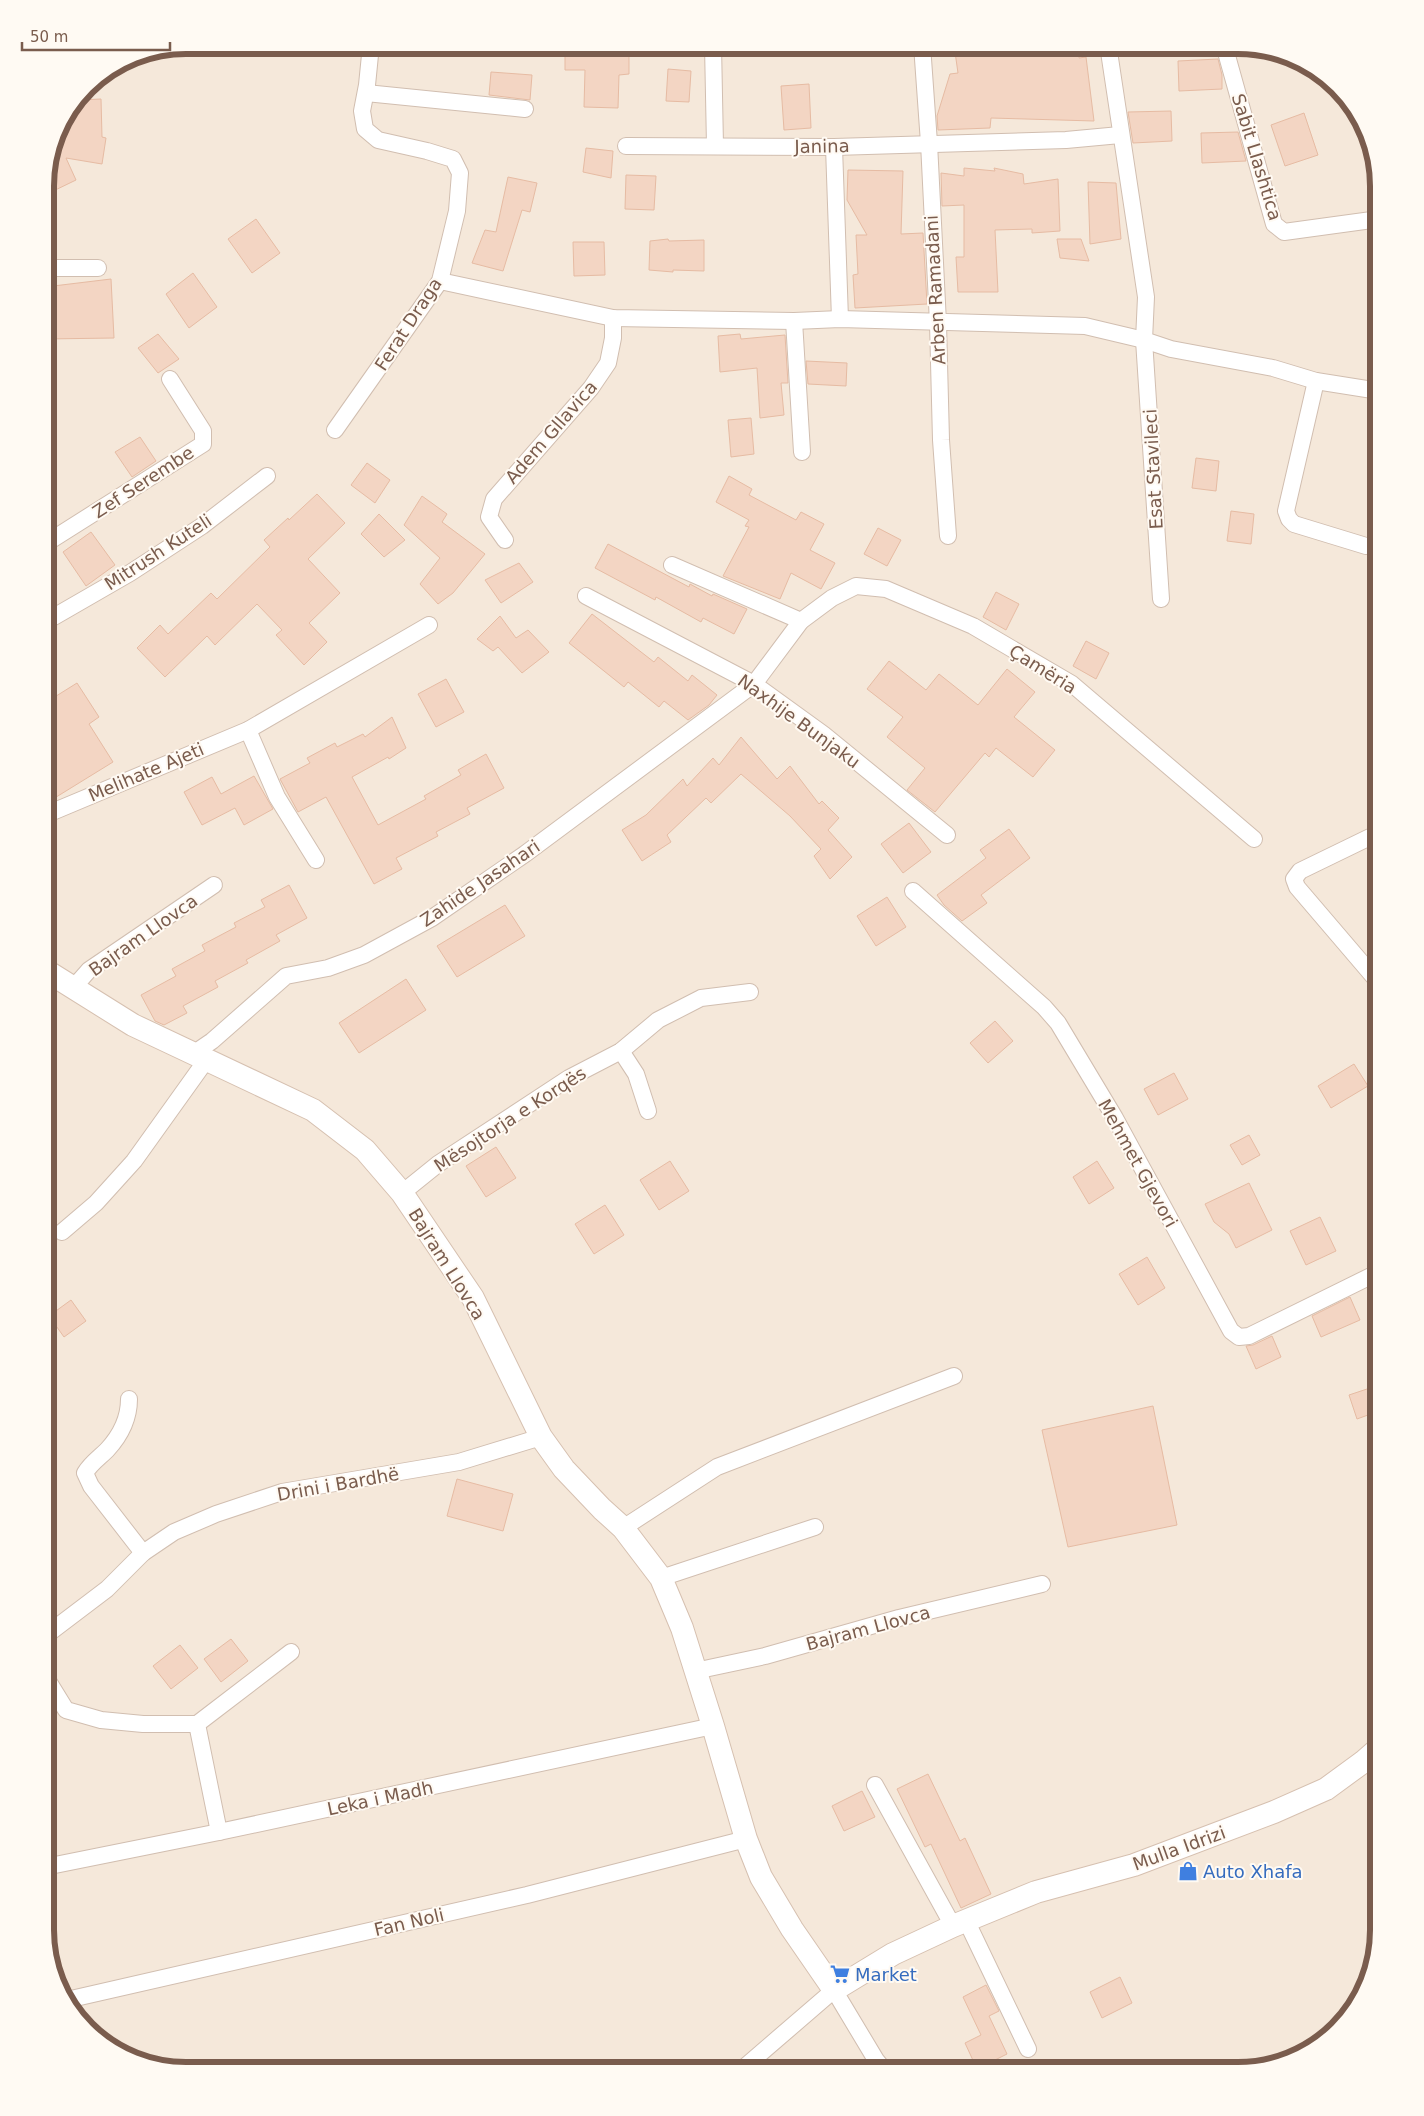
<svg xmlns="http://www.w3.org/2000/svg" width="1424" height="2116" viewBox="0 0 1424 2116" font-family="'DejaVu Sans',sans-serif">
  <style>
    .residential { fill: #f5e8da }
    .building { fill: #f3d5c3; stroke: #e6bba3 }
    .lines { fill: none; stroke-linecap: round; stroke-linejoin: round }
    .street-casing { stroke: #d1beb0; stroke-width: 18 }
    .secondary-casing { stroke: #d6c0b0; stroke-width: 24 }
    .street { stroke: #fff; stroke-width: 16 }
    .secondary { stroke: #fff; stroke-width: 22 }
    .labels { text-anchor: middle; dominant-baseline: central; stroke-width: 4; stroke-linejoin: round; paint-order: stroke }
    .street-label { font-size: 18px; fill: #7a5c4d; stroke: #fffaf3 }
    .shop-label { font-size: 18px; fill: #366cbe; stroke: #fffaf3; text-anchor: start }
    .rim { fill: none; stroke: #7a5c4d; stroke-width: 6 }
  </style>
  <rect width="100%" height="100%" fill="#fdf6ec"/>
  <polygon class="residential" points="185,45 1247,45 1309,64 1360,115 1379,185 1379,1931 1360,2001 1309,2052 1239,2071 177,2071 115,2052 64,2001 45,1931 45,177 56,131 86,86 132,56"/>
  <g class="building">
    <polygon points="565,45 629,45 629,74 619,75 618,108 584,107 585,70 565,70"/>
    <polygon points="954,45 1080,45 1079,58 1086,57 1094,121 991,118 990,128 938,130 937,116 950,74 958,73"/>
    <polygon points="1218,59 1222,75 1222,89 1179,91 1178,61"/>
    <polygon points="668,69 691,71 689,102 666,101"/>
    <polygon points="491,72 532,75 530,100 489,95"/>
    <polygon points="809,84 811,128 784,130 781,86"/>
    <polygon points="101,99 102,137 106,138 102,164 66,158 76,180 45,195 45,176 56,131 79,100"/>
    <polygon points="1171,111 1172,141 1133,143 1128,112"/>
    <polygon points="1304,113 1318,155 1285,166 1271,125"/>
    <polygon points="1238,132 1246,161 1202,163 1201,133"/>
    <polygon points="586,148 613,151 611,178 583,172"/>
    <polygon points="964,168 995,171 994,168 1023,174 1024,184 1058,179 1060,231 1032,233 1032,229 995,230 998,292 958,292 956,257 964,257 964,205 942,206 941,173 964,176"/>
    <polygon points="848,170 903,171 901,234 923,233 927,304 855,308 853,275 858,274 856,235 867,235 847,200"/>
    <polygon points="626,175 656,176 654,210 625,209"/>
    <polygon points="508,177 537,183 530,212 522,210 503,271 472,263 485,230 496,232"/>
    <polygon points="1088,182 1116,183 1121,239 1090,244"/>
    <polygon points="256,219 280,253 252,273 228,239"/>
    <polygon points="668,239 669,241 704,240 704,271 673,270 673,272 649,270 650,241"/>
    <polygon points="1057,239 1081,239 1089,261 1060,258"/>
    <polygon points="573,242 604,242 605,275 574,276"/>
    <polygon points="193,273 217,307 189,328 166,294"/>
    <polygon points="111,279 114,338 45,339 45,287"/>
    <polygon points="158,334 179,359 158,373 138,348"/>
    <polygon points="740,334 741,339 785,335 788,383 781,383 784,415 760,418 757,368 720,372 718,336"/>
    <polygon points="806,361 847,363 846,386 808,384"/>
    <polygon points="751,418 754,454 731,457 728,420"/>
    <polygon points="140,437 156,461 132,477 115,452"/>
    <polygon points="1196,458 1219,461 1216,491 1192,488"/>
    <polygon points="367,463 390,480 375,503 351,485"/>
    <polygon points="729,476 752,489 749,495 796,520 801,512 824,524 810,550 835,563 821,589 791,573 780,599 723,576 749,527 745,526 749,520 716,502"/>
    <polygon points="317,494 345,523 308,559 340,593 309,623 327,642 304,665 276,635 282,630 257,604 215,645 207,636 165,677 137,648 160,625 168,634 211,593 217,599 270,547 264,540 288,518 289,520"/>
    <polygon points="422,496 447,514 442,522 485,554 453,593 438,604 420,584 440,558 404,525"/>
    <polygon points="1231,511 1254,514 1251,544 1227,541"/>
    <polygon points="379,514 405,540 384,557 361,534"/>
    <polygon points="878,528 901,540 887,566 864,554"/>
    <polygon points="91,532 115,565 86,586 63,552"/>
    <polygon points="608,544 689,587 690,584 712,596 713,594 747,609 734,634 703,618 701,622 656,597 655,600 595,568"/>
    <polygon points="519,563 533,582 501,603 485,580"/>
    <polygon points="996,592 1019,604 1006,630 983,617"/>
    <polygon points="592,614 654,662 658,657 688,681 692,675 717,695 709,705 688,720 664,701 659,707 628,682 624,687 569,643"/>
    <polygon points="500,616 516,638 528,630 549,652 522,673 498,647 493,651 477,639"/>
    <polygon points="1086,641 1109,653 1096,679 1073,666"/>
    <polygon points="889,661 926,690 939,674 978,705 1007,669 1035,692 1014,717 1055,750 1033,777 996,748 989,757 985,753 935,812 907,790 925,768 887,737 903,717 867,689"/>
    <polygon points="446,679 464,712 436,727 418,694"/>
    <polygon points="77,683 99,717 89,724 113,762 53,799 45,787 45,703"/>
    <polygon points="392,717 406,748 389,759 388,757 352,777 378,825 426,799 424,796 461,775 458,770 486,754 504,788 467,808 470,814 436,832 438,836 396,858 402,869 374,884 326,797 298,812 280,779 310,763 307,758 335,743 337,747 363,734 365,737"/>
    <polygon points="741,737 777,779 790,766 819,804 822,801 839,818 828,830 852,857 830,879 814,856 821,849 790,816 741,774 711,803 706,798 667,835 671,842 642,861 622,830 646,815 683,779 687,786 713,758 719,765"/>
    <polygon points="254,776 273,809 244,825 235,808 202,825 184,792 212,777 221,794"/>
    <polygon points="909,823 931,852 903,873 881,844"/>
    <polygon points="1009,829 1030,858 981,895 987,903 962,921 944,905 937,895 986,858 980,850"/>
    <polygon points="289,885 307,918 276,935 280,941 246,960 248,963 215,981 218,987 183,1006 187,1013 164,1025 155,1021 141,995 176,976 172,969 205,951 202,945 236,927 234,923 265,907 261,900"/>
    <polygon points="887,897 906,927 876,946 857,916"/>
    <polygon points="505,905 525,936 457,977 437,946"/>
    <polygon points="406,979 426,1010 359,1053 339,1023"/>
    <polygon points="995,1021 1013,1041 988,1063 970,1043"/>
    <polygon points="1354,1064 1368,1086 1331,1108 1318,1086"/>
    <polygon points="1174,1073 1188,1099 1158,1115 1144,1089"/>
    <polygon points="1249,1135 1260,1155 1242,1165 1230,1145"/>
    <polygon points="496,1147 516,1178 486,1197 466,1166"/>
    <polygon points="670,1161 689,1191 659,1210 640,1180"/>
    <polygon points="1097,1161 1114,1188 1089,1204 1073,1177"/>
    <polygon points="1249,1183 1272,1230 1236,1248 1229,1234 1214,1222 1205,1204"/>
    <polygon points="605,1205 624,1235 594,1254 575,1224"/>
    <polygon points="1320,1217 1336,1251 1306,1265 1290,1231"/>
    <polygon points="1147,1257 1165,1288 1138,1305 1119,1274"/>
    <polygon points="1350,1297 1360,1320 1321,1337 1312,1316"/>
    <polygon points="71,1300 86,1321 64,1337 49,1316"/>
    <polygon points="1272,1336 1281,1357 1256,1369 1246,1346 1253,1345"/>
    <polygon points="1379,1385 1379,1411 1357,1419 1349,1395"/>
    <polygon points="1153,1406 1177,1525 1068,1547 1042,1430"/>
    <polygon points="457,1479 513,1494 503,1531 447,1516"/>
    <polygon points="231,1639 248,1661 221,1682 204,1659"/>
    <polygon points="180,1645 198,1668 171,1689 153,1666"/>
    <polygon points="928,1774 960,1841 965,1838 991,1894 961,1908 931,1844 925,1847 897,1789"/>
    <polygon points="862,1791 875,1817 844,1831 832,1806"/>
    <polygon points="1120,1977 1132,2003 1102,2018 1090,1992"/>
    <polygon points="986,1985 999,2011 989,2016 1007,2054 977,2069 965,2043 981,2035 963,1997"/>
  </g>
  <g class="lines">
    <defs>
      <g id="street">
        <polyline points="713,45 715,146"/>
        <polyline points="922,45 929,143 938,323 941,440 948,536"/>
        <polyline points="1108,45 1146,297 1144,340 1161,599"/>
        <polyline points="1224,45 1274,224 1284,232 1379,219"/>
        <polyline points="366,93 525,109"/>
        <polyline points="626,146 834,147 1066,140 1120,135"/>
        <polyline points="834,147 840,319"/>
        <polyline points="45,268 98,268"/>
        <polyline points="440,281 613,318 794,321 840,319 1085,326 1144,340 1171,349 1273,368 1316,381 1379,391"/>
        <polyline points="794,321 802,452"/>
        <polyline points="1316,381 1286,511 1289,519 1294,524 1366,546"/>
        <polyline points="335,430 440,281 457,211 460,173 453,159 427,151 378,140 365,129 362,111 367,85 371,45"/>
        <polyline points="505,540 489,517 494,499 591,388 608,363 613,338 613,318"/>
        <polyline points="45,544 203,444 203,431 170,379"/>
        <polyline points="672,565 801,621"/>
        <polyline points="586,596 754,684 823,734 947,835"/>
        <polyline points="45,622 130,573 202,526 267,476"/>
        <polyline points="248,730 277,797 316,860"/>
        <polyline points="45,815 248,730 429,625"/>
        <polyline points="913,891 1044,1007 1058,1023 1115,1118 1231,1331 1239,1337 1249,1336 1379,1272"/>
        <polyline points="1379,983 1297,887 1294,879 1300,871 1370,837 1379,837"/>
        <polyline points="74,987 89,970 214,885"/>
        <polyline points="621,1051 636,1074 648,1111"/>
        <polyline points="193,1054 212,1041 286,976 328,968 364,955 432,918 525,854 754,684 801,621 832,598 856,586 886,589 973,626 1072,684 1254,839"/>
        <polyline points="402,1193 438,1164 569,1078 621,1051 658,1020 701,998 750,992"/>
        <polyline points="62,1232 96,1203 134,1161 207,1059"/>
        <path d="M129 1399C129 1418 120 1436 107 1450 99 1458 91 1463 85 1473L91 1486 143 1553"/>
        <polyline points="623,1528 717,1467 954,1376"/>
        <polyline points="661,1578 815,1527"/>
        <polyline points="45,1636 107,1589 143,1553 174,1532 216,1514 282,1492 459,1462 541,1437"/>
        <polyline points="695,1671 765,1656 899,1618 1042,1584"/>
        <polyline points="45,1676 66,1710 101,1720 143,1724 197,1724"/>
        <polyline points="875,1785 953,1926"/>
        <polyline points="219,1832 197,1724 291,1652"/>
        <polyline points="45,1867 219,1832 713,1726"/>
        <polyline points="966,1920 1028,2049"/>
        <polyline points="71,1999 527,1895 746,1839"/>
        <polyline points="740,2071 834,1990 876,2060 885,2071"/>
      </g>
      <polyline id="secondary" points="45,970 133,1025 313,1110 365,1150 402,1193 473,1298 541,1437 564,1469 602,1509 623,1528 661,1578 682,1628 713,1726 746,1839 761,1877 792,1929 834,1990 893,1954 953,1926 1036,1892 1134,1865 1274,1812 1326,1789 1363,1762 1379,1748"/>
    </defs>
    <use href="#street" class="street-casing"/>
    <use href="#secondary" class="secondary-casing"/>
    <use href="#street" class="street"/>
    <use href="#secondary" class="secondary"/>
  </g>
  <defs>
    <symbol id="shop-bare" viewBox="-9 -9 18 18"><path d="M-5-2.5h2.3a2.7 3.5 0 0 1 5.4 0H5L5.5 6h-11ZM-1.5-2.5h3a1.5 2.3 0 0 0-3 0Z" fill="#3f7fe0" stroke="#fffaf3" stroke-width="2.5" paint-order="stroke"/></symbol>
    <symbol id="supermarket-bare" viewBox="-9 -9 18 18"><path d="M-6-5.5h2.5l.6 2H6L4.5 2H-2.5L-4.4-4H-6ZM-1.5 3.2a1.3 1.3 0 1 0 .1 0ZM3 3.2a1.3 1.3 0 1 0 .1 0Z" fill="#3f7fe0" stroke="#fffaf3" stroke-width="2.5" paint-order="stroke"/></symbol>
  </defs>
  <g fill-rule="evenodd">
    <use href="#shop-bare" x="1174" y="1857" width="28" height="28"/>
    <use href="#supermarket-bare" x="826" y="1960" width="28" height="28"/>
  </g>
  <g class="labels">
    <g class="street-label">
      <text transform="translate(822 146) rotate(-1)">Janina</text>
      <text transform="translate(1257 157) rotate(73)">Sabit Llashtica</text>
      <text transform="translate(935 290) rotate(-93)">Arben Ramadani</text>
      <text transform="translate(408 324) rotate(-57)">Ferat Draga</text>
      <text transform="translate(551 432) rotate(-49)">Adem Gllavica</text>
      <text transform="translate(1153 469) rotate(-93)">Esat Stavileci</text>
      <text transform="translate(143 482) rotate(-33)">Zef Serembe</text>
      <text transform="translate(158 552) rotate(-33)">Mitrush Kuteli</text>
      <text transform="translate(1043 669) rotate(32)">Çamëria</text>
      <text transform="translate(799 721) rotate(36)">Naxhije Bunjaku</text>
      <text transform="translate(146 772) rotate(-23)">Melihate Ajeti</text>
      <text transform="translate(480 883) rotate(-34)">Zahide Jasahari</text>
      <text transform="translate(143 935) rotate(-35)">Bajram Llovca</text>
      <text transform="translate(510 1119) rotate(-33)">Mësojtorja e Korqës</text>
      <text transform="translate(1138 1163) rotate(61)">Mehmet Gjevori</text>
      <text transform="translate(447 1264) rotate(58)">Bajram Llovca</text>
      <text transform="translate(338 1484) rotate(-10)">Drini i Bardhë</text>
      <text transform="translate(868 1628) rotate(-15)">Bajram Llovca</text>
      <text transform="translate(380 1798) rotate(-12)">Leka i Madh</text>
      <text transform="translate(1179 1848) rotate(-20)">Mulla Idrizi</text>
      <text transform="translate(409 1922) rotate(-13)">Fan Noli</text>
    </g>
    <g class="shop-label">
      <text x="1203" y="1871">Auto Xhafa</text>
      <text x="855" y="1974">Market</text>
    </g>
  </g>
  <path d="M0 0H1424V2116H0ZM186 54H1238A132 132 0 0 1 1370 186V1930A132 132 0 0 1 1238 2062H186A132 132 0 0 1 54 1930V186A132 132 0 0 1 186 54Z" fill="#fffaf3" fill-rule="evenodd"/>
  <path class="rim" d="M186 54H1238A132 132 0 0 1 1370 186V1930A132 132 0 0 1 1238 2062H186A132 132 0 0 1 54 1930V186A132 132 0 0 1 186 54Z"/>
  <path d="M22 42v8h148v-8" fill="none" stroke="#7a5c4d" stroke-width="2.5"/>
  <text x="30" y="42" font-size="15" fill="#7a5c4d" stroke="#fffaf3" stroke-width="4" paint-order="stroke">50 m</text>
</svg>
